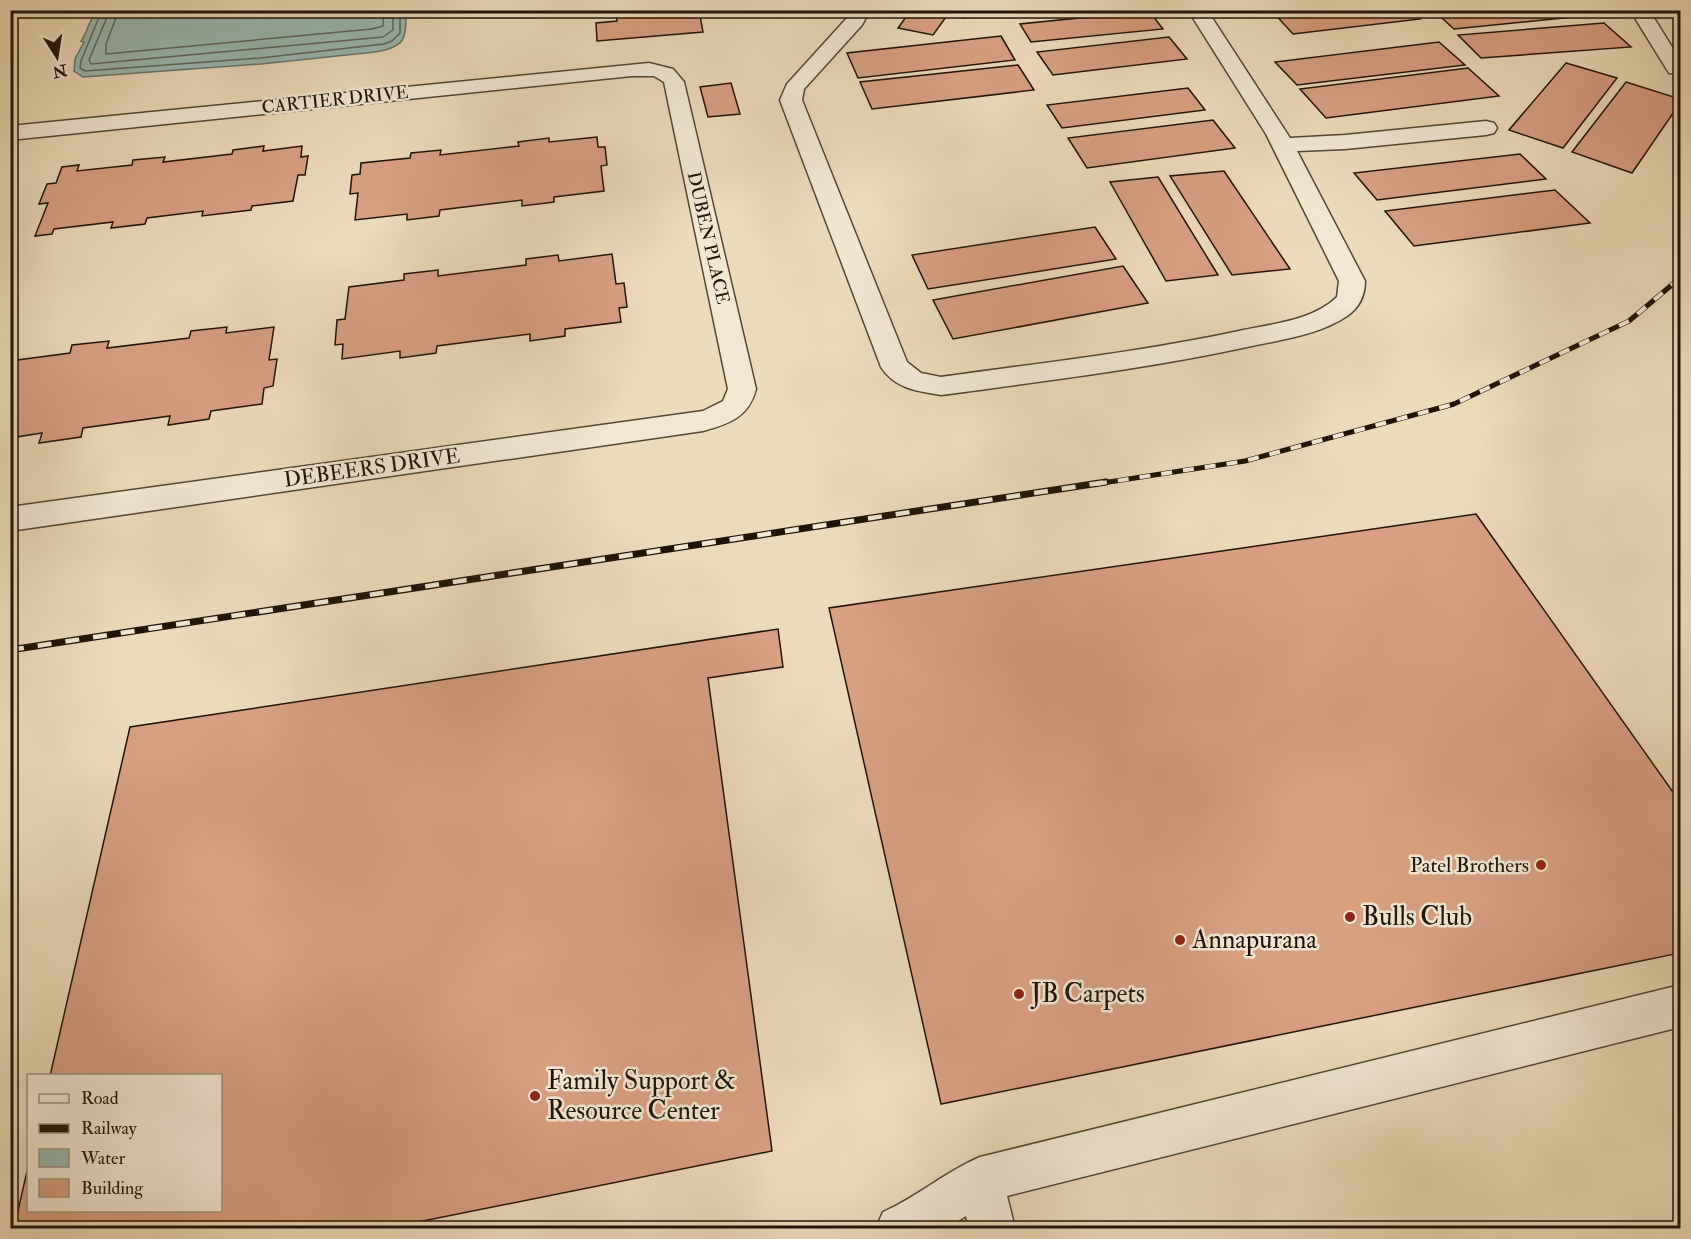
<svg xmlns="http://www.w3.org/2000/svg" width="1691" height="1239" viewBox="0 0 1691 1239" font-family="'IM FELL Double Pica',serif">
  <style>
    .water { fill: #99bab1; stroke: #69776d; stroke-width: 1.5 }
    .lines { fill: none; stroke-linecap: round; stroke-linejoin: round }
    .shore { stroke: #5c665c; stroke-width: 1.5 }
    .building { fill: #d7a081; stroke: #201306; stroke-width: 1.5 }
    .minor-casing { stroke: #534533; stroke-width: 3 }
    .minor { fill: #f3e7d2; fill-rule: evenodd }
    .rail-far1-casing { stroke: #201306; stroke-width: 5 }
    .rail-casing { stroke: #201306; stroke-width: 7 }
    .rail-far1 { stroke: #f3e7d2; stroke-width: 4; stroke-dasharray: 11; stroke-linecap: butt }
    .rail { stroke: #f3e7d2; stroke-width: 4.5; stroke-dasharray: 14; stroke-linecap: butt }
    .poi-dot { fill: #8f2418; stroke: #f3e7d2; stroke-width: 2 }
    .labels { text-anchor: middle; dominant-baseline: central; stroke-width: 5; stroke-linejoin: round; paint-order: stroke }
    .far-street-label { font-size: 18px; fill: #201306; stroke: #f3e7d2 }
    .street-label { font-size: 21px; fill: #201306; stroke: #f3e7d2 }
    .poi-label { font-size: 21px; fill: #201306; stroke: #f3e7d2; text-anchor: end }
    .near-poi-label { font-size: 26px; fill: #201306; stroke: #f3e7d2; text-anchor: start }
  </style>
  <rect width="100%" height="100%" fill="#eddab9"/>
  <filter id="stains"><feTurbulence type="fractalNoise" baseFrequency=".00333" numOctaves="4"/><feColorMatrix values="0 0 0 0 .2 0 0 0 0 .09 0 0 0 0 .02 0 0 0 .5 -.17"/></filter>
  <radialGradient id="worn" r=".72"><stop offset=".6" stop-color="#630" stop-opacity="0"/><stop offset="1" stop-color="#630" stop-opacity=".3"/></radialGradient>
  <path class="water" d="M99 11 406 10C406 39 406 47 375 52L261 64 83 77 74 71 75 59 84 42 81 41C88 32 88 19 99 11Z"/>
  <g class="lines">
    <g class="shore">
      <polyline points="102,10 81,61 80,68 85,71 260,58 384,44 392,41 400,33 400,10"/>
      <polyline points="110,10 89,60 91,64 383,37 393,30 393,10"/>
      <polyline points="119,10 106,44 106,54 372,29 383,26 384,10"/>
    </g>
  </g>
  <g class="building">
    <polygon points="639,10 699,10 703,32 597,41 596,23 617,21 616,12"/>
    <polygon points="911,10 912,10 946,17 933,35 898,28"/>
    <polygon points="958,10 1001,10 1003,13 962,18"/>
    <polygon points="1271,10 1410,10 1420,19 1293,34"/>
    <polygon points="1433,10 1589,10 1594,15 1454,29"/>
    <polygon points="1149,11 1163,29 1031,42 1020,24"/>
    <polygon points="1604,23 1631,47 1481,58 1458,35"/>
    <polygon points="1001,36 1015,60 858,78 847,53"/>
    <polygon points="1169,37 1187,59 1053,75 1037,52"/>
    <polygon points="1439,42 1465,65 1297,85 1275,62"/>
    <polygon points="1566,63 1617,78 1563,148 1509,130"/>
    <polygon points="1018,65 1034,90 872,109 860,82"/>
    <polygon points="1468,68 1499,96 1326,118 1300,89"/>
    <polygon points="1626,82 1680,99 1680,103 1632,173 1572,152"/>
    <polygon points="731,83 740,114 708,117 700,87"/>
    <polygon points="1188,88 1205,110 1062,128 1047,105"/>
    <polygon points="1213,120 1235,148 1087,168 1068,138"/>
    <polygon points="597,137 598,147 605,147 607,165 601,166 604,191 554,197 554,202 522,206 522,200 440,210 439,216 407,220 407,214 355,220 358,193 350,194 352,175 360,174 361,163 410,158 411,153 441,150 440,155 519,146 518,142 549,138 549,142"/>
    <polygon points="264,146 263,151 302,146 301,157 308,156 305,175 298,175 293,201 252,206 251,210 202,216 203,211 147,218 145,224 111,228 113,222 54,229 52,234 35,236 48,203 39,204 47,184 56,183 62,167 79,165 77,171 132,165 133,160 165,157 163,162 232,154 233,150"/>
    <polygon points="1520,154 1546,179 1377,200 1354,173"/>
    <polygon points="1224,171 1290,269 1232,275 1170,176"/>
    <polygon points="1158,177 1218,275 1166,281 1110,182"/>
    <polygon points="1555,190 1590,223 1414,246 1385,211"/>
    <polygon points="1095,227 1116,259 928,289 912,255"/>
    <polygon points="612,254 616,284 624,283 627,307 619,308 621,322 565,329 565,336 530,341 530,334 437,346 436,353 400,358 400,351 342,359 343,344 335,345 337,320 345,319 349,287 404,280 404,274 438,270 438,276 526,265 526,259 558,255 559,261"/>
    <polygon points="1123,266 1148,303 953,339 933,300"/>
    <polygon points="227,327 226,333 274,327 269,360 277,359 273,386 264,388 262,404 211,411 209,419 168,425 170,416 83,428 81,437 39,443 42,433 10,438 10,361 70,353 72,345 109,341 107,348 189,338 191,331"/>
    <polygon points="1476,514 1680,802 1680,953 941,1104 829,608"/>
    <polygon points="778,629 783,667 708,678 772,1151 388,1228 14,1228 28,1167 28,1210 220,1210 220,1076 50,1076 130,727"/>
  </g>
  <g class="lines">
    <defs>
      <g id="minor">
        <path d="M851 10H870L862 25 804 89 802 100 907 362 921 373 941 377C1041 363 1141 352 1239 331 1271 324 1312 321 1337 297L1339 281 1266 134 1188 10H1207L1290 138 1345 135 1486 121 1494 123 1497 128 1494 133 1486 135 1345 149 1297 151 1365 281C1365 295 1359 308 1347 316 1319 335 1280 340 1247 347 1146 369 1043 381 941 395 918 391 895 389 881 367L780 100 787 84 847 18Z"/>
        <polygon points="1630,10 1649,10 1680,60 1680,74 1669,73"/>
        <path d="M649 63 673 69 684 82 756 389C749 417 729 424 703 431L10 531V507L703 411 723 401 728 389 664 82 654 76H632L10 140V126Z"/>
        <path d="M1680 985V1027L1007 1196 1015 1228H969L966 1216 947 1228H876L883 1212C917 1197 945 1172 980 1157Z"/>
      </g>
    </defs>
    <use href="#minor" class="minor-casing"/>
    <use href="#minor" class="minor"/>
    <defs>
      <polyline id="rail-far1" points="1096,484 1245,461 1454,404 1629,321 1680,278"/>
      <polyline id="rail" points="10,650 1106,482"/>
    </defs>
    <use href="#rail-far1" class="rail-far1-casing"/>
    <use href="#rail" class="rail-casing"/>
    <use href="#rail-far1" class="rail-far1"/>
    <use href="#rail" class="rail"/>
  </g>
  <g class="poi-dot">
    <circle cx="1541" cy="865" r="6"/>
    <circle cx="1350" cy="917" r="6"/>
    <circle cx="1180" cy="940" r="6"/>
    <circle cx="1019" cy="994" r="6"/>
    <circle cx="535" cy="1096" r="6"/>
  </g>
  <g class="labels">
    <g class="far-street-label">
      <text transform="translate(335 100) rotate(-6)">CARTIER DRIVE</text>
      <text transform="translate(708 238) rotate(77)">DUBEN PLACE</text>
    </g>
    <g class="street-label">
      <text transform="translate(372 468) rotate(-8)">DEBEERS DRIVE</text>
    </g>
    <g class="poi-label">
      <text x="1529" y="865">Patel Brothers</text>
    </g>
    <g class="near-poi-label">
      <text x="1362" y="917">Bulls Club</text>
      <text x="1192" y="940">Annapurana</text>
      <text x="1031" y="994">JB Carpets</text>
      <text x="547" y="1081">Family Support &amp;<tspan x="547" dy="30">Resource Center</tspan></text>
    </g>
  </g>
  <rect width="1691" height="1239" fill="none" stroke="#eddab9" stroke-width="36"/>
  <rect x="12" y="12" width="1667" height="1215" fill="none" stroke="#201306" stroke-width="3"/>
  <rect x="18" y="18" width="1655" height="1203" fill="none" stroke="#201306" stroke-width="1.5"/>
  <rect x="27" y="1074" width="195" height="138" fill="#f3e7d2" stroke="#9f9280" stroke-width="1.5"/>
  <rect x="39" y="1094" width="30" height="9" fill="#f3e7d2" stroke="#9f9280" stroke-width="1.5"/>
  <text x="81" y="1104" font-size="18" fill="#201306">Road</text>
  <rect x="39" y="1124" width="30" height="9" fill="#201306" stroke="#9f9280" stroke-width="1.5"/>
  <text x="81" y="1134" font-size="18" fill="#201306">Railway</text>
  <rect x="39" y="1149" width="30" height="18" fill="#99bab1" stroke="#9f9280" stroke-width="1.5"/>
  <text x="81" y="1164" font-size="18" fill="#201306">Water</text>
  <rect x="39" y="1179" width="30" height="18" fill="#d7a081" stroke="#9f9280" stroke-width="1.5"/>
  <text x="81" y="1194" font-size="18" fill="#201306">Building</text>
  <g transform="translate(57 57) rotate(168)" stroke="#f3e7d2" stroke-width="4.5" paint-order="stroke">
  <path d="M0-4.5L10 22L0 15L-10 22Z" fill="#201306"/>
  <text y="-9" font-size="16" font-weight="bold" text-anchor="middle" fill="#201306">N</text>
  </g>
  <rect width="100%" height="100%" filter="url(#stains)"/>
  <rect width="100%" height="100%" fill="url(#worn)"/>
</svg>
